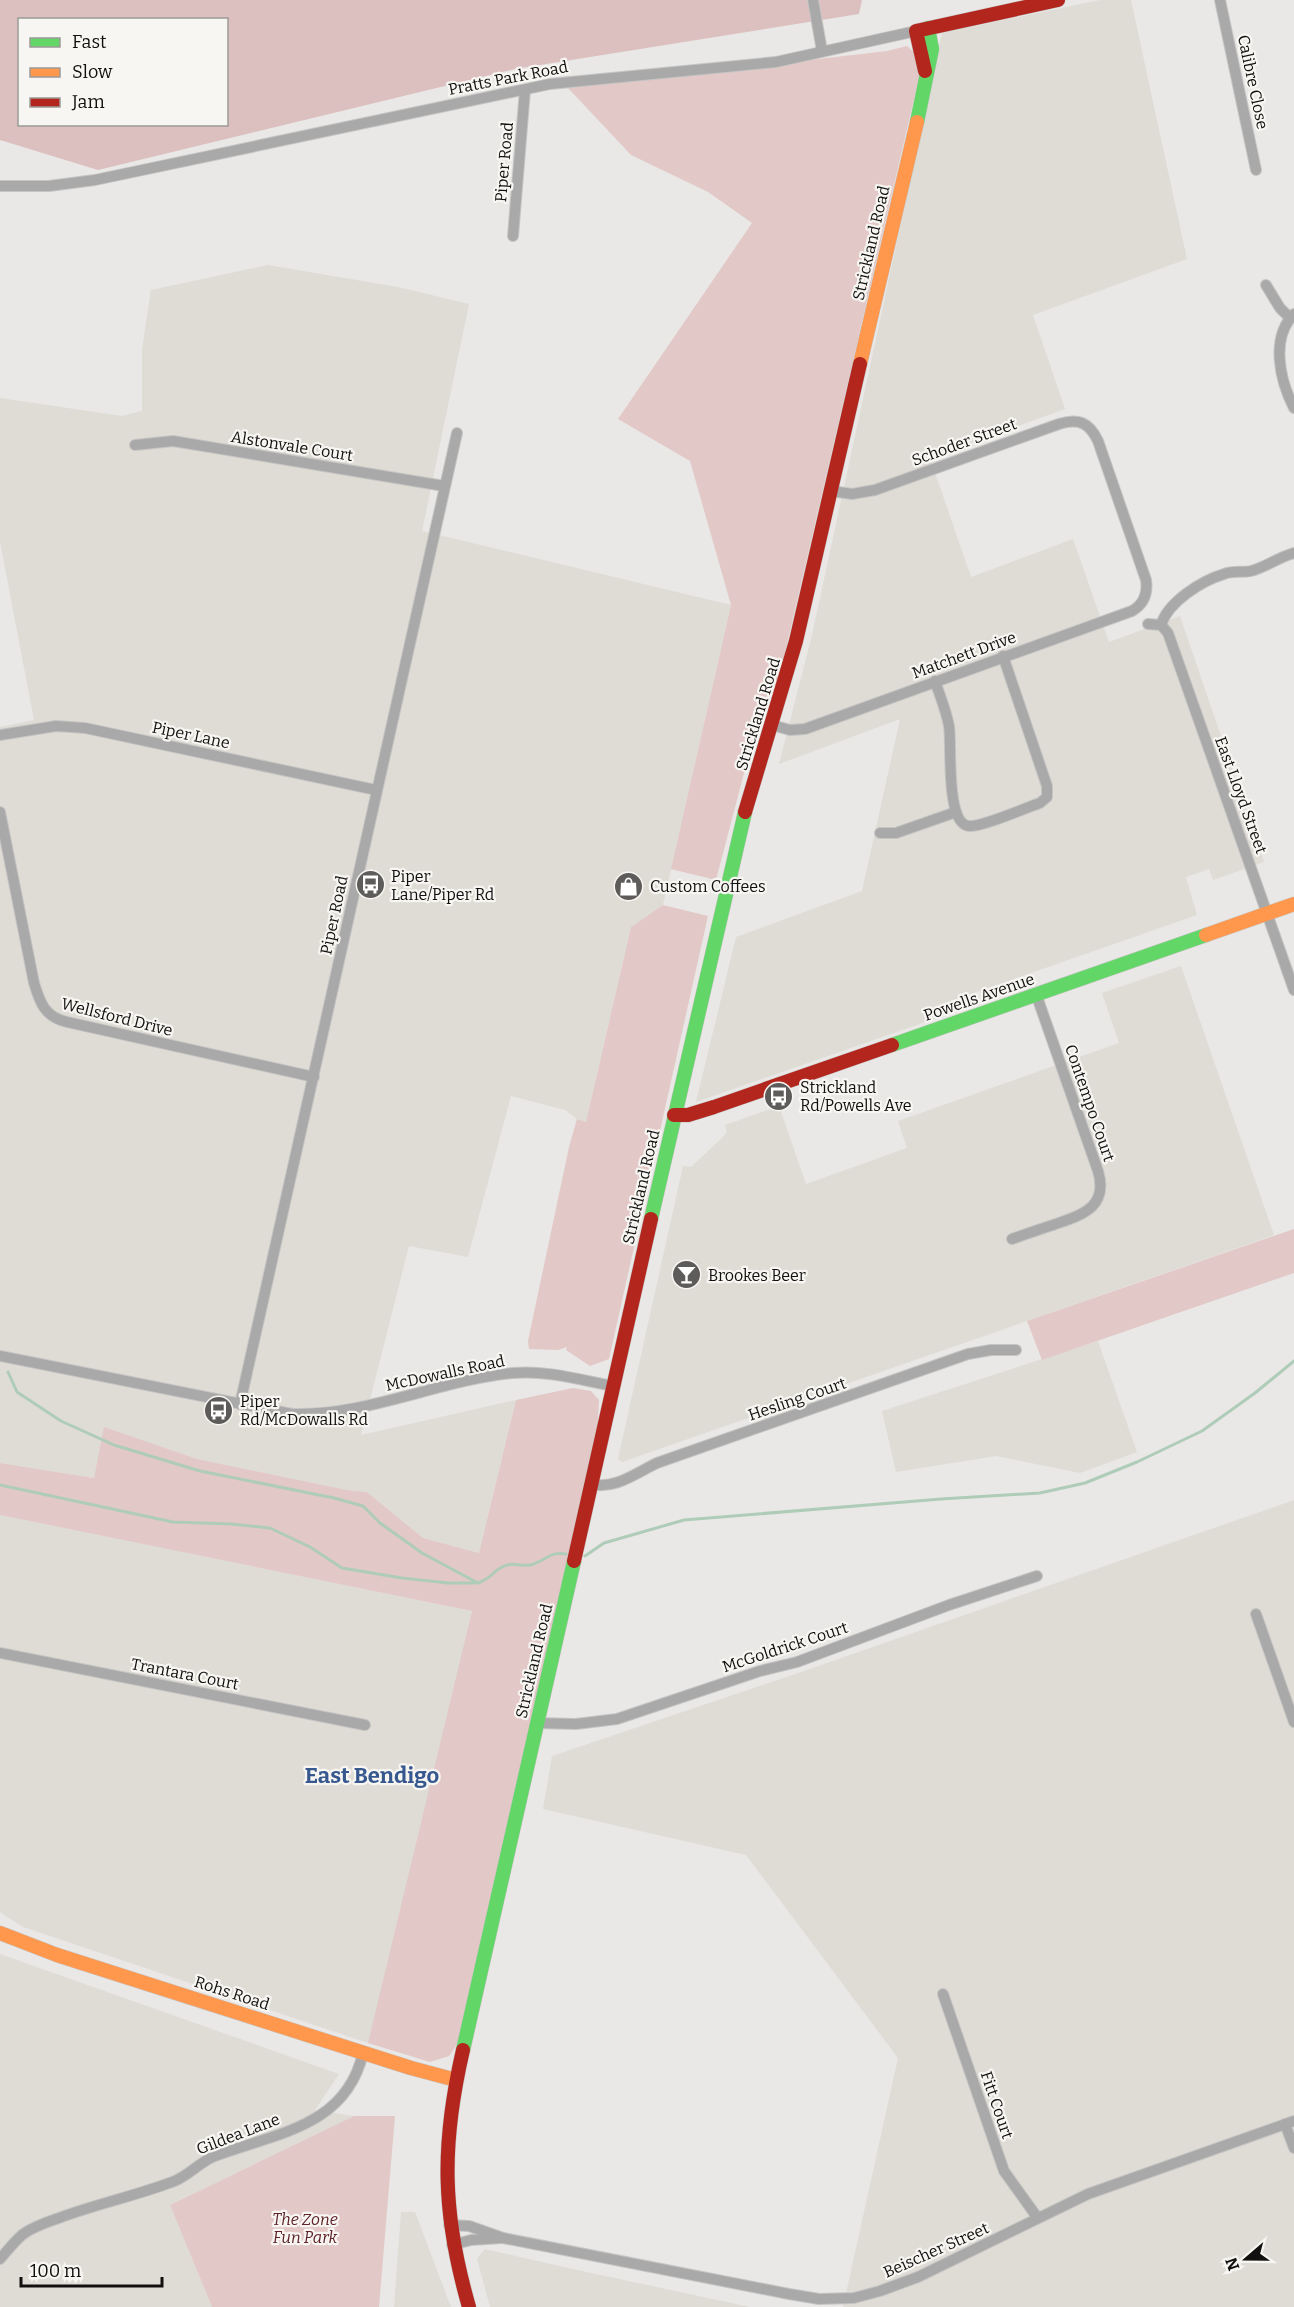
<svg xmlns="http://www.w3.org/2000/svg" width="1294" height="2307" viewBox="0 0 1294 2307" font-family="Bitter,serif">
  <style>
    .built { fill: #dedcd5 }
    .green { fill: #e2c8c7 }
    .forest { fill: #dcc0c0; fill-rule: evenodd }
    .lines { fill: none; stroke-linecap: round; stroke-linejoin: round }
    .stream { stroke: #afccb9; stroke-width: 3 }
    .street-casing { stroke: #c6c5c4; stroke-width: 12 }
    .fast-casing { stroke: #c6c5c4; stroke-width: 15 }
    .slow-casing { stroke: #c6c5c4; stroke-width: 15 }
    .jam-casing { stroke: #c6c5c4; stroke-width: 15 }
    .street { stroke: #aaa9a9; stroke-width: 10 }
    .fast { stroke: #63d668; stroke-width: 14 }
    .slow { stroke: #ff974d; stroke-width: 14 }
    .jam { stroke: #b3261e; stroke-width: 14 }
    .labels { text-anchor: middle; dominant-baseline: central; stroke-width: 4.5; stroke-linejoin: round; paint-order: stroke }
    .street-label { font-size: 16px; fill: #11100f; stroke: #f8f6f2 }
    .poi-label { font-size: 16px; fill: #11100f; stroke: #f8f6f2; text-anchor: start }
    .park-label { font-size: 16px; font-style: italic; fill: #5e2227; stroke: #f8f6f2 }
    .district-label { font-size: 22px; font-weight: bold; fill: #37578f; stroke: #f8f6f2 }
  </style>
  <rect width="100%" height="100%" fill="#e9e8e6"/>
  <g class="built">
    <polygon points="1100,0 1131,0 1187,259 1033,315 1065,409 930,458 971,577 1073,539 1109,642 1180,616 1264,862 1213,880 1209,869 1186,877 1197,915 934,1007 937,1018 696,1102 736,937 862,891 900,719 779,764 812,635 942,33"/>
    <polygon points="268,265 398,287 469,304 422,531 731,605 663,905 631,927 586,1122 577,1119 565,1110 511,1096 468,1257 409,1246 361,1435 516,1400 479,1553 423,1538 367,1492 347,1490 197,1459 105,1428 94,1478 0,1463 0,727 34,720 0,542 0,398 122,416 142,411 142,349 151,290"/>
    <polygon points="1181,966 1274,1235 622,1462 618,1459 683,1166 691,1167 727,1133 725,1125 779,1106 806,1184 907,1148 898,1121 1119,1043 1102,993"/>
    <polygon points="1098,1341 1137,1452 1080,1473 996,1456 896,1472 882,1411"/>
    <polygon points="1294,1500 1294,2307 843,2307 898,2058 746,1855 543,1809 552,1756 807,1670"/>
    <polygon points="0,1515 472,1611 371,2044 23,1927 0,1912"/>
    <polygon points="0,1954 339,2074 315,2110 354,2116 170,2205 212,2307 0,2307"/>
    <polygon points="401,2212 415,2212 451,2307 394,2307"/>
    <polygon points="485,2249 582,2271 750,2307 490,2307 477,2259"/>
  </g>
  <g class="green">
    <polygon points="907,46 916,54 920,73 777,687 760,712 716,880 671,869 731,605 690,461 618,419 752,223 708,192 631,155 568,88 887,51"/>
    <polygon points="663,905 708,916 609,1359 590,1366 566,1350 567,1347 558,1350 529,1349 528,1341 569,1147 577,1119 586,1122 631,927"/>
    <polygon points="1294,1229 1294,1273 1042,1360 1027,1321"/>
    <polygon points="573,1388 591,1391 599,1400 597,1436 458,2043 449,2056 430,2062 368,2043 472,1611 0,1515 0,1463 94,1478 104,1427 197,1459 347,1490 367,1492 423,1538 479,1553 516,1400"/>
    <polygon points="354,2116 395,2116 379,2307 212,2307 170,2205"/>
  </g>
  <path class="forest" d="M0 0H862L859 14 515 69 98 170 0 140ZM20 20H226V124H20Z"/>
  <g class="lines">
    <g class="stream">
      <path d="M8 1372 17 1392 61 1421 114 1445 200 1471 334 1498 363 1506 380 1523 422 1553 478 1583C492 1578 492 1572 502 1567 513 1561 520 1567 530 1565 546 1561 549 1551 566 1554"/>
      <polyline points="0,1485 173,1522 231,1524 270,1528 310,1547 342,1568 402,1578 448,1583 476,1583"/>
      <polyline points="585,1556 604,1543 684,1520 941,1499 1040,1493 1085,1483 1137,1462 1202,1431 1255,1393 1294,1361"/>
    </g>
    <defs>
      <g id="street">
        <polyline points="813,0 822,51"/>
        <polyline points="1220,0 1256,170"/>
        <polyline points="0,186 49,186 95,180 550,84 776,62 916,31"/>
        <polyline points="513,236 525,90"/>
        <polyline points="1266,285 1280,308 1290,318"/>
        <path d="M1294 314C1270 338 1280 381 1294 408"/>
        <polyline points="135,445 173,441 444,486"/>
        <polyline points="1148,624 1161,625 1168,633 1294,990"/>
        <path d="M1161 625C1168 602 1201 581 1224 574 1233 570 1242 573 1251 571 1266 567 1279 557 1294 553"/>
        <path d="M935 681C940 696 946 710 949 726 952 743 945 824 969 826 982 827 1025 808 1040 803L1047 797V786L1003 656"/>
        <path d="M772 725 790 730 805 729 1132 611C1144 604 1148 594 1146 580L1098 441C1089 422 1078 418 1059 424L875 490 852 494 831 491"/>
        <polyline points="0,735 56,726 85,728 376,790"/>
        <path d="M0 812 34 983C40 1003 45 1017 67 1022L314 1077"/>
        <polyline points="880,833 896,833 956,812"/>
        <path d="M1012 1239C1026 1234 1040 1229 1053 1225 1081 1215 1109 1208 1098 1171L1036 994"/>
        <path d="M0 1356 292 1414C368 1416 439 1380 513 1373 547 1370 580 1380 613 1386"/>
        <polyline points="240,1404 457,433"/>
        <path d="M591 1484C615 1490 636 1473 657 1463L968 1354 991 1350H1016"/>
        <polyline points="1256,1614 1294,1722"/>
        <polyline points="0,1653 365,1725"/>
        <polyline points="537,1723 576,1724 617,1719 760,1671 797,1662 949,1605 1037,1576"/>
        <polyline points="943,1994 1004,2171 1037,2217"/>
        <polyline points="1285,2124 1294,2148"/>
        <polyline points="449,2225 469,2226 503,2238 789,2294 819,2299 854,2298 880,2291 918,2277 1088,2194 1294,2121"/>
        <polyline points="452,2245 471,2240 502,2238"/>
        <path d="M0 2259C7 2251 14 2242 22 2235 32 2227 47 2222 59 2218 96 2204 135 2196 172 2182 188 2177 199 2162 215 2156 276 2133 346 2127 363 2053"/>
      </g>
      <g id="fast">
        <polyline points="917,122 932,49 928,28"/>
        <polyline points="892,1045 1206,935"/>
        <polyline points="651,1219 745,812"/>
        <polyline points="463,2050 574,1561"/>
      </g>
      <g id="slow">
        <polyline points="860,364 917,122"/>
        <polyline points="1206,935 1294,904"/>
        <polyline points="0,1933 57,1955 411,2068 456,2080"/>
      </g>
      <g id="jam">
        <polyline points="925,71 916,31 1058,0"/>
        <polyline points="745,812 796,641 860,364"/>
        <polyline points="674,1115 688,1115 714,1107 892,1045"/>
        <polyline points="574,1561 651,1219"/>
        <path d="M463 2050C441 2145 442 2213 469 2307"/>
      </g>
    </defs>
    <use href="#street" class="street-casing"/>
    <use href="#fast" class="fast-casing"/>
    <use href="#slow" class="slow-casing"/>
    <use href="#jam" class="jam-casing"/>
    <use href="#street" class="street"/>
    <use href="#fast" class="fast"/>
    <use href="#slow" class="slow"/>
    <use href="#jam" class="jam"/>
  </g>
  <defs>
    <symbol id="bus-disc" viewBox="-11 -11 22 22"><circle r="9.5" fill="#5d5c5a" stroke="#f8f6f2"/><path d="M-5-6H5V4H4V6H2V4H-2V6H-4V4H-5ZM-3.5-4V0h7V-4ZM-3.5 1.2v1.5H-2V1.2ZM2 1.2v1.5H3.5V1.2Z" fill="#fff"/></symbol>
    <symbol id="shop-disc" viewBox="-11 -11 22 22"><circle r="9.5" fill="#5d5c5a" stroke="#f8f6f2"/><path d="M-5-2.5h2.3a2.7 3.5 0 0 1 5.4 0H5L5.5 6h-11ZM-1.5-2.5h3a1.5 2.3 0 0 0-3 0Z" fill="#fff"/></symbol>
    <symbol id="bar-disc" viewBox="-11 -11 22 22"><circle r="9.5" fill="#5d5c5a" stroke="#f8f6f2"/><path d="M-6-5H6L.8 .8V4.5H3.5V6h-7V4.5H-.8V.8Z" fill="#fff"/></symbol>
  </defs>
  <g fill-rule="evenodd">
    <use href="#bus-disc" x="354" y="868" width="33" height="33"/>
    <use href="#shop-disc" x="612" y="870" width="33" height="33"/>
    <use href="#bus-disc" x="762" y="1080" width="33" height="33"/>
    <use href="#bar-disc" x="670" y="1258" width="33" height="33"/>
    <use href="#bus-disc" x="202" y="1394" width="33" height="33"/>
  </g>
  <g class="labels">
    <g class="street-label">
      <text transform="translate(508 78) rotate(-11)">Pratts Park Road</text>
      <text transform="translate(1253 82) rotate(78)">Calibre Close</text>
      <text transform="translate(504 162) rotate(-85)">Piper Road</text>
      <text transform="translate(871 243) rotate(-77)">Strickland Road</text>
      <text transform="translate(964 442) rotate(-20)">Schoder Street</text>
      <text transform="translate(292 446) rotate(9)">Alstonvale Court</text>
      <text transform="translate(964 655) rotate(-20)">Matchett Drive</text>
      <text transform="translate(758 714) rotate(-73)">Strickland Road</text>
      <text transform="translate(191 735) rotate(12)">Piper Lane</text>
      <text transform="translate(1241 795) rotate(70)">East Lloyd Street</text>
      <text transform="translate(334 915) rotate(-78)">Piper Road</text>
      <text transform="translate(979 997) rotate(-19)">Powells Avenue</text>
      <text transform="translate(117 1017) rotate(14)">Wellsford Drive</text>
      <text transform="translate(1090 1103) rotate(71)">Contempo Court</text>
      <text transform="translate(641 1187) rotate(-77)">Strickland Road</text>
      <text transform="translate(445 1373) rotate(-12)">McDowalls Road</text>
      <text transform="translate(797 1399) rotate(-19)">Hesling Court</text>
      <text transform="translate(785 1647) rotate(-18)">McGoldrick Court</text>
      <text transform="translate(534 1661) rotate(-77)">Strickland Road</text>
      <text transform="translate(185 1674) rotate(11)">Trantara Court</text>
      <text transform="translate(232 1993) rotate(18)">Rohs Road</text>
      <text transform="translate(997 2105) rotate(71)">Fitt Court</text>
      <text transform="translate(238 2134) rotate(-21)">Gildea Lane</text>
      <text transform="translate(936 2250) rotate(-24)">Beischer Street</text>
    </g>
    <g class="poi-label">
      <text x="391" y="876">Piper<tspan x="391" dy="18">Lane/Piper Rd</tspan></text>
      <text x="650" y="886">Custom Coffees</text>
      <text x="800" y="1087">Strickland<tspan x="800" dy="18">Rd/Powells Ave</tspan></text>
      <text x="708" y="1275">Brookes Beer</text>
      <text x="240" y="1401">Piper<tspan x="240" dy="18">Rd/McDowalls Rd</tspan></text>
    </g>
    <g class="park-label">
      <text x="305" y="2219">The Zone<tspan x="305" dy="18">Fun Park</tspan></text>
    </g>
    <g class="district-label">
      <text x="372" y="1775">East Bendigo</text>
    </g>
  </g>
  <rect x="18" y="18" width="210" height="108" fill="#f8f6f2" stroke="#9c9a97" stroke-width="1.5"/>
  <rect x="30" y="38" width="30" height="9" fill="#63d668" stroke="#9c9a97" stroke-width="1.5"/>
  <text x="72" y="48" font-size="18" fill="#11100f">Fast</text>
  <rect x="30" y="68" width="30" height="9" fill="#ff974d" stroke="#9c9a97" stroke-width="1.5"/>
  <text x="72" y="78" font-size="18" fill="#11100f">Slow</text>
  <rect x="30" y="98" width="30" height="9" fill="#b3261e" stroke="#9c9a97" stroke-width="1.5"/>
  <text x="72" y="108" font-size="18" fill="#11100f">Jam</text>
  <g transform="translate(1246 2259) rotate(250)" stroke="#f8f6f2" stroke-width="4.5" paint-order="stroke">
  <path d="M0-4.5L10 22L0 15L-10 22Z" fill="#11100f"/>
  <text y="-9" font-size="16" font-weight="bold" text-anchor="middle" fill="#11100f">N</text>
  </g>
  <path d="M21 2277v9h141v-9" fill="none" stroke="#11100f" stroke-width="3"/>
  <text x="30" y="2277" font-size="18" fill="#11100f" stroke="#f8f6f2" stroke-width="4.5" paint-order="stroke">100 m</text>
</svg>
